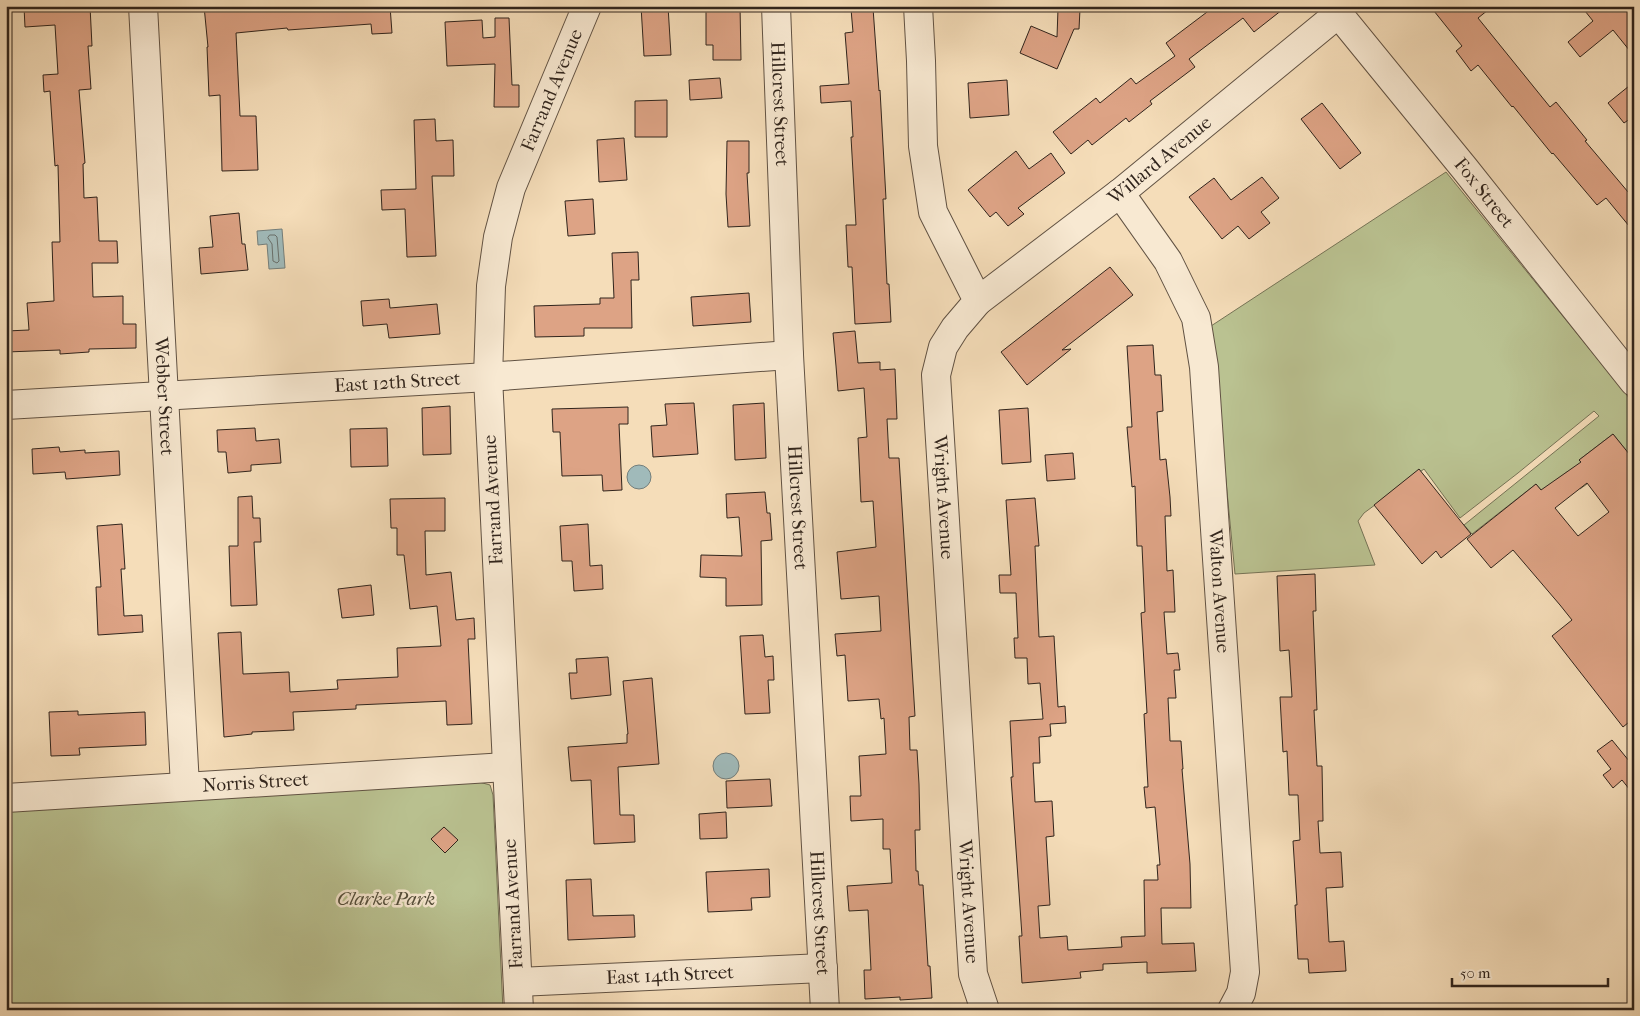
<svg xmlns="http://www.w3.org/2000/svg" width="1640" height="1016" viewBox="0 0 1640 1016" font-family="'IM FELL French Canon',serif">
  <style>
    .green { fill: #bac291; stroke: #757356 }
    .water { fill: #a0baba; stroke: #737e7b }
    .lines { fill: none; stroke-linecap: round; stroke-linejoin: round }
    .shore { stroke: #686f6b; stroke-width: 1 }
    .building { fill: #dda385; stroke: #30241c; fill-rule: evenodd }
    .minor-casing { stroke: #615243; stroke-width: 30 }
    .minor { stroke: #f8e9d2; stroke-width: 28 }
    .labels { text-anchor: middle; dominant-baseline: central; stroke-width: 5; stroke-linejoin: round; paint-order: stroke }
    .street-label { font-size: 19px; fill: #30241c; stroke: #f8e9d2 }
    .park-label { font-size: 19px; font-style: italic; fill: #524c39; stroke: #f8e9d2 }
  </style>
  <rect width="100%" height="100%" fill="#f5ddb9"/>
  <filter id="stains"><feTurbulence type="fractalNoise" baseFrequency=".004" numOctaves="4"/><feColorMatrix values="0 0 0 0 .2 0 0 0 0 .09 0 0 0 0 .02 0 0 0 .5 -.17"/></filter>
  <radialGradient id="worn" r=".72"><stop offset=".6" stop-color="#630" stop-opacity="0"/><stop offset="1" stop-color="#630" stop-opacity=".3"/></radialGradient>
  <g class="green">
    <polygon points="1446,172 1634,404 1634,460 1613,434 1579,460 1587,469 1580,475 1587,484 1580,489 1567,472 1542,491 1536,484 1472,534 1464,525 1599,416 1594,411 1518,473 1460,518 1424,469 1364,513 1358,521 1375,565 1235,574 1211,326"/>
    <polygon points="479,782 490,785 493,795 503,1010 6,1010 6,811"/>
  </g>
  <g class="water">
    <polygon points="282,229 285,268 269,269 267,244 258,245 257,231"/>
    <circle cx="639" cy="477" r="12"/>
    <circle cx="726" cy="766" r="13"/>
  </g>
  <g class="lines">
    <polygon class="shore" points="270,235 275,235 277,237 279,261 277,263 273,261 272,244 268,238"/>
  </g>
  <g class="building">
    <polygon points="90,6 92,46 88,46 91,89 79,90 85,163 83,164 84,198 97,197 99,241 117,241 118,263 92,263 93,297 123,296 123,324 136,324 136,348 89,349 89,352 60,354 60,350 6,352 6,331 29,330 27,303 54,301 52,242 60,242 58,165 55,166 50,91 44,92 43,75 58,74 55,25 25,27 24,7"/>
    <polygon points="204,6 390,6 392,33 372,34 371,24 288,30 287,28 236,33 240,116 256,116 258,170 222,171 220,95 209,96 207,47 208,47"/>
    <polygon points="641,6 668,6 671,55 644,56"/>
    <polygon points="740,6 741,60 713,60 713,45 706,45 706,7"/>
    <polygon points="1215,6 1287,6 1254,32 1243,18 1189,59 1195,67 1150,101 1152,104 1129,122 1126,118 1092,145 1088,140 1071,154 1053,132 1096,98 1100,103 1131,78 1136,84 1175,56 1166,43"/>
    <polygon points="1430,6 1493,6 1478,18 1550,107 1556,102 1587,140 1585,141 1634,199 1634,232 1606,198 1597,205 1553,153 1552,154 1513,106 1512,107 1478,65 1471,71 1456,51 1462,46"/>
    <polygon points="1581,6 1634,6 1634,56 1613,30 1580,57 1568,42 1593,21"/>
    <polygon points="873,8 879,91 880,90 886,199 883,199 887,284 889,284 891,322 855,324 852,267 848,267 846,225 856,225 851,137 853,137 851,101 821,103 820,86 849,84 845,33 853,32 851,9"/>
    <polygon points="1058,9 1080,9 1079,29 1074,29 1057,69 1020,53 1031,26 1057,37"/>
    <polygon points="495,18 509,18 512,85 519,85 519,107 494,107 495,64 447,66 445,22 482,20 483,38 495,37"/>
    <polygon points="720,78 722,98 690,100 689,80"/>
    <polygon points="1007,80 1009,115 970,118 968,83"/>
    <polygon points="1634,82 1634,116 1624,123 1608,103"/>
    <polygon points="667,100 667,137 635,137 635,101"/>
    <polygon points="1322,103 1361,153 1340,169 1301,119"/>
    <polygon points="435,119 436,141 453,140 454,176 432,176 436,256 407,257 405,209 382,210 381,190 416,189 414,120"/>
    <polygon points="624,138 627,180 599,182 597,140"/>
    <polygon points="727,141 749,141 749,173 747,173 750,226 728,227 726,194"/>
    <polygon points="1016,151 1029,169 1051,153 1065,173 1018,208 1024,214 1008,226 996,212 990,217 968,190"/>
    <polygon points="1262,177 1279,198 1261,212 1270,223 1249,239 1238,226 1222,239 1189,197 1214,178 1231,200"/>
    <polygon points="593,199 595,234 568,236 565,201"/>
    <polygon points="239,213 242,244 245,244 248,270 201,274 199,248 213,247 210,216"/>
    <polygon points="638,252 639,280 631,280 632,328 584,328 584,336 535,337 534,306 600,304 600,298 614,298 612,253"/>
    <polygon points="1110,267 1133,295 1062,350 1071,349 1027,385 1001,352"/>
    <polygon points="749,293 751,322 693,326 691,297"/>
    <polygon points="389,299 390,308 437,304 440,334 389,338 387,324 363,326 361,301"/>
    <polygon points="855,331 858,363 880,362 880,370 895,369 897,419 887,419 889,458 899,458 915,716 909,717 910,750 917,750 919,784 920,830 915,830 916,871 918,871 919,885 923,885 928,966 930,966 932,998 900,1000 900,997 865,999 864,970 871,970 868,910 849,911 847,886 892,883 890,849 883,849 883,819 851,821 850,796 861,796 859,756 886,754 884,718 881,719 879,699 848,701 845,655 837,656 835,634 881,631 879,596 841,599 837,552 876,547 873,501 861,502 858,438 867,437 864,388 838,391 836,366 833,333"/>
    <polygon points="1153,345 1155,375 1161,375 1163,411 1157,412 1160,460 1166,459 1170,497 1171,516 1165,516 1167,571 1173,570 1175,612 1164,612 1167,654 1178,653 1180,670 1174,670 1176,698 1168,698 1170,741 1181,741 1183,769 1182,769 1190,864 1191,908 1161,908 1162,944 1194,943 1196,971 1147,973 1147,962 1103,964 1103,970 1080,972 1081,978 1022,983 1019,936 1022,936 1011,777 1013,777 1010,721 1043,719 1040,683 1028,684 1027,658 1015,658 1014,638 1018,638 1016,593 1000,593 999,575 1011,575 1006,500 1035,498 1039,546 1035,546 1039,637 1054,636 1058,707 1065,706 1066,723 1050,724 1051,736 1039,737 1040,763 1033,763 1035,802 1052,801 1054,836 1046,837 1050,905 1038,906 1040,938 1067,936 1068,950 1122,947 1121,937 1145,936 1144,880 1158,880 1157,865 1160,865 1155,807 1146,808 1144,787 1148,787 1144,714 1147,713 1141,613 1145,612 1142,546 1137,546 1135,486 1132,487 1127,427 1132,427 1127,346"/>
    <polygon points="694,403 698,454 653,457 651,426 667,425 665,404"/>
    <polygon points="764,403 766,458 735,460 733,405"/>
    <polygon points="450,406 451,454 423,455 422,408"/>
    <polygon points="628,407 628,424 619,424 622,490 603,491 602,475 562,476 560,432 553,432 552,409"/>
    <polygon points="1028,408 1031,462 1002,464 999,410"/>
    <polygon points="255,428 256,441 279,439 281,463 251,465 251,471 228,473 226,452 218,452 217,430"/>
    <polygon points="387,428 388,466 351,467 350,429"/>
    <path d="M1613 434 1634 460V718L1623 727 1552 636 1572 620 1560 605 1513 550 1491 568 1467 539 1536 484 1541 490 1581 462 1579 460ZM1587 483 1609 512 1578 536 1555 508Z"/>
    <polygon points="59,447 60,452 85,450 85,453 119,451 120,475 66,479 65,472 33,474 32,449"/>
    <polygon points="1073,453 1075,479 1047,481 1045,455"/>
    <polygon points="1419,469 1471,534 1441,558 1436,551 1422,564 1374,505"/>
    <polygon points="765,492 767,513 770,513 772,540 761,541 762,605 726,606 726,578 700,577 701,555 742,556 739,517 727,518 726,494"/>
    <polygon points="252,496 253,518 260,518 261,542 254,542 257,605 231,606 229,546 238,546 238,497"/>
    <polygon points="445,498 445,531 425,531 426,575 451,572 456,620 474,618 475,639 468,639 472,724 447,725 446,701 356,705 356,709 293,712 294,730 252,732 252,734 224,737 218,633 241,632 243,674 289,672 290,692 338,689 337,680 398,677 397,648 441,646 437,606 410,609 404,555 397,555 397,528 391,528 390,499"/>
    <polygon points="122,524 125,569 121,569 124,616 142,615 143,632 98,635 96,587 101,587 97,526"/>
    <polygon points="588,524 590,566 602,565 603,589 574,591 572,561 562,561 560,526"/>
    <polygon points="1315,574 1316,611 1313,611 1317,710 1314,710 1317,766 1322,766 1323,821 1318,821 1320,853 1341,852 1343,887 1326,888 1329,942 1344,941 1346,971 1309,973 1308,959 1298,959 1295,905 1297,905 1293,841 1300,840 1298,795 1289,795 1287,751 1283,752 1280,697 1292,697 1289,650 1280,651 1277,576"/>
    <polygon points="371,585 374,615 342,618 338,589"/>
    <polygon points="763,635 765,657 773,656 774,680 768,680 770,713 745,714 740,636"/>
    <polygon points="608,657 611,695 571,699 569,673 577,673 576,659"/>
    <polygon points="652,678 659,764 618,767 620,815 634,815 635,842 594,844 591,780 571,781 568,747 627,743 627,734 628,734 623,681"/>
    <polygon points="78,711 78,715 145,712 146,745 79,748 80,755 51,756 49,712"/>
    <polygon points="1612,740 1634,767 1634,795 1622,780 1613,788 1603,775 1611,769 1597,751"/>
    <polygon points="770,779 772,806 727,808 726,781"/>
    <polygon points="726,812 727,838 700,839 699,814"/>
    <polygon points="444,827 458,840 445,853 431,839"/>
    <polygon points="769,869 770,897 751,898 752,910 708,912 706,872"/>
    <polygon points="591,879 593,916 634,915 635,937 568,940 566,880"/>
  </g>
  <g class="lines">
    <defs>
      <g id="minor">
        <path id="s1" d="M143 6 185 786"/>
        <path id="s2" d="M776 6 789 355 825 1010"/>
        <path id="s3" d="M918 6 921 61 923 146 933 212 978 301 955 328 943 347 936 375 973 974 985 1010"/>
        <path id="s4" d="M1332 6 1465 169 1634 382"/>
        <path id="s5" d="M1120 193 1168 261 1196 318 1204 367 1245 972 1241 993 1232 1010"/>
        <path id="s6" d="M978 301 1120 193 1338 14"/>
        <path id="s7" d="M6 405 488 377 789 355"/>
        <path id="s8" d="M6 798 506 767"/>
        <path id="s9" d="M518 982 823 968"/>
        <path id="s10" d="M519 1010 488 377 491 286 498 237 511 188 587 6"/>
      </g>
    </defs>
    <use href="#minor" class="minor-casing"/>
    <use href="#minor" class="minor"/>
  </g>
  <g class="labels">
    <g class="street-label">
      <text stroke="none"><textPath href="#s10" startOffset="931">Farrand Avenue</textPath></text>
      <text stroke="none"><textPath href="#s2" startOffset="98">Hillcrest Street</textPath></text>
      <text stroke="none"><textPath href="#s6" startOffset="230">Willard Avenue</textPath></text>
      <text stroke="none"><textPath href="#s4" startOffset="241">Fox Street</textPath></text>
      <text stroke="none"><textPath href="#s7" startOffset="392">East 12th Street</textPath></text>
      <text stroke="none"><textPath href="#s1" startOffset="391">Webber Street</textPath></text>
      <text stroke="none"><textPath href="#s3" startOffset="516">Wright Avenue</textPath></text>
      <text transform="translate(493 500) rotate(-93)">Farrand Avenue</text>
      <text stroke="none"><textPath href="#s2" startOffset="502">Hillcrest Street</textPath></text>
      <text stroke="none"><textPath href="#s5" startOffset="421">Walton Avenue</textPath></text>
      <text stroke="none"><textPath href="#s8" startOffset="250">Norris Street</textPath></text>
      <text stroke="none"><textPath href="#s3" startOffset="921">Wright Avenue</textPath></text>
      <text transform="translate(513 904) rotate(-93)">Farrand Avenue</text>
      <text stroke="none"><textPath href="#s2" startOffset="908">Hillcrest Street</textPath></text>
      <text stroke="none"><textPath href="#s9" startOffset="152">East 14th Street</textPath></text>
    </g>
    <g class="park-label">
      <text x="386" y="899">Clarke Park</text>
    </g>
  </g>
  <rect width="1640" height="1016" fill="none" stroke="#f5ddb9" stroke-width="25"/>
  <rect x="8" y="8" width="1625" height="1001" fill="none" stroke="#30241c" stroke-width="2.5"/>
  <rect x="12" y="12" width="1615" height="991" fill="none" stroke="#30241c"/>
  <path d="M1452 978v8h156v-8" fill="none" stroke="#30241c" stroke-width="2.5"/>
  <text x="1460" y="978" font-size="15" fill="#30241c" stroke="#f8e9d2" stroke-width="4" paint-order="stroke">50 m</text>
  <rect width="100%" height="100%" filter="url(#stains)"/>
  <rect width="100%" height="100%" fill="url(#worn)"/>
</svg>
